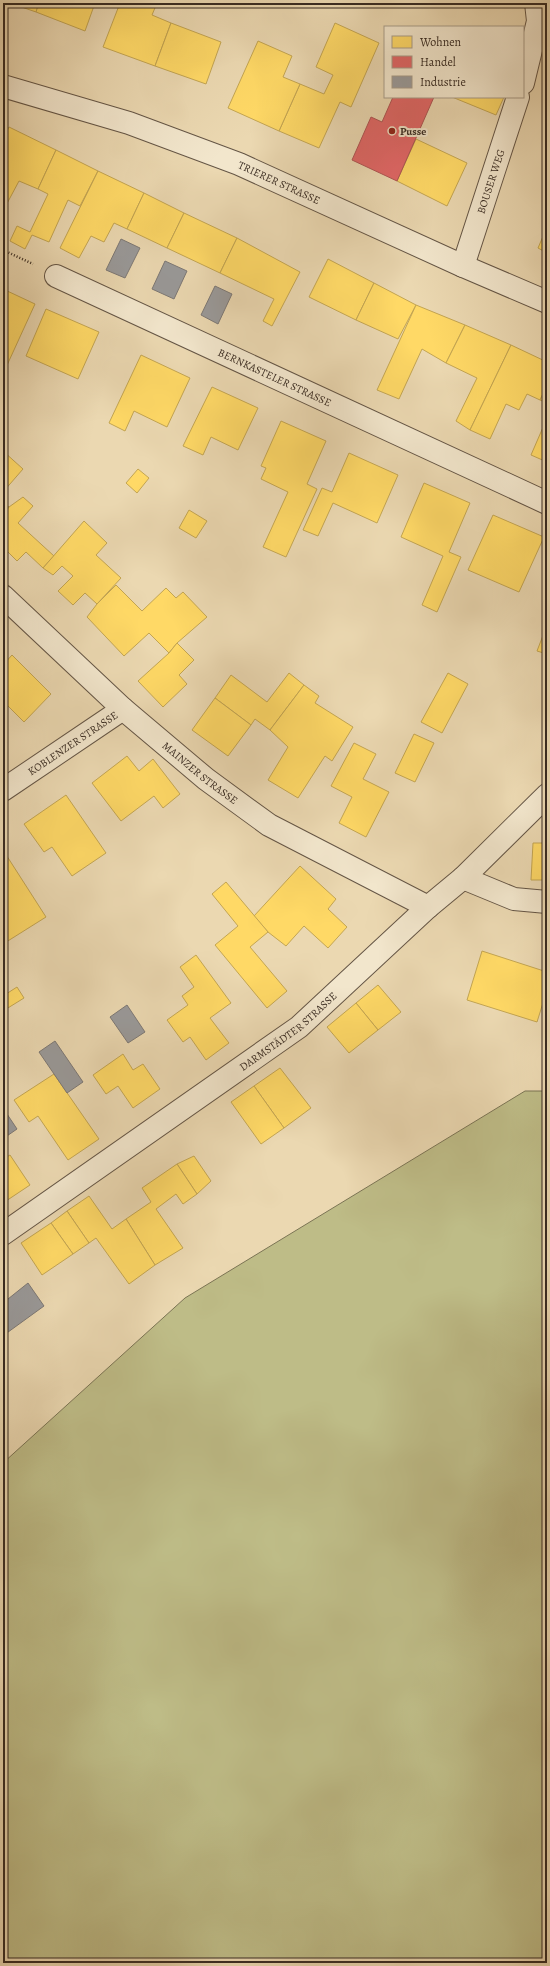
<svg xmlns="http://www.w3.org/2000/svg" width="550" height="1966" viewBox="0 0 550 1966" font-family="Alegreya,serif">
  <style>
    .green { fill: #bebc87; stroke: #7b7454 }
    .homes { fill: #ffd966; stroke: #c3a552 }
    .shops { fill: #e06666; stroke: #ae5452 }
    .industry { fill: #999; stroke: #7c7875 }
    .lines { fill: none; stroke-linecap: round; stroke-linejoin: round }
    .minor-casing { stroke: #655646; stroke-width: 24 }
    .path { stroke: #382b22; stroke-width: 2.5; stroke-dasharray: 1 2; stroke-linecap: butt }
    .minor { stroke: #f2e6cc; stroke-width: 22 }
    .poi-dot { fill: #8f2418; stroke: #f2e6cc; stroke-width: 1.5 }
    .labels { text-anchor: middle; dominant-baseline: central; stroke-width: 4; stroke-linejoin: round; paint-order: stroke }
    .poi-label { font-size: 11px; font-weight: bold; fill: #382b22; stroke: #f2e6cc; text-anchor: start }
    .street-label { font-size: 11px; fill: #382b22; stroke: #f2e6cc }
  </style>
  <rect width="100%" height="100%" fill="#ebd8b1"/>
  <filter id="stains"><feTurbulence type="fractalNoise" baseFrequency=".005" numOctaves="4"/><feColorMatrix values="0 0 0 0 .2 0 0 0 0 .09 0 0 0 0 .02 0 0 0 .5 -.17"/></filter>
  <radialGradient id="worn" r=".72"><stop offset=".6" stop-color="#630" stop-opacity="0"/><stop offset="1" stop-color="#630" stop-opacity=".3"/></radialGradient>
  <polygon class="green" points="525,1091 547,1091 547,1963 3,1963 3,1463 185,1298"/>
  <g class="homes">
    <polygon points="10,3 39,3 36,12"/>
    <polygon points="39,3 95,3 85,31 36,12"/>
    <polygon points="120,3 157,3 152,15 171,23 155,66 103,47"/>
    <polygon points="171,23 221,42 206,84 155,66"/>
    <polygon points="335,23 379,43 351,107 340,102 319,148 279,131 300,84 324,94 333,75 316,67"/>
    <polygon points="258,41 292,56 283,77 300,84 279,131 228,108"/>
    <polygon points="452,97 504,97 496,115"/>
    <polygon points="9,127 56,150 38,189 19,181 3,211 3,138"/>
    <polygon points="416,139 467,163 447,206 397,181"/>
    <polygon points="56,150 98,171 80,206 68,200 49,242 32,235 25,249 10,241 17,226 30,232 48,194 38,189"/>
    <polygon points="98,171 144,193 127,229 114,223 104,242 91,236 79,258 60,248"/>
    <polygon points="144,193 184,213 167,248 127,229"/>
    <polygon points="184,213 237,238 220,273 167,248"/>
    <polygon points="547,227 547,253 538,248"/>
    <polygon points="237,238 300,272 272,326 263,321 274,299 220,273"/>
    <polygon points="328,259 374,283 356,320 309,297"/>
    <polygon points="374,283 416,305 398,339 356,320"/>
    <polygon points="3,289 35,304 3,374"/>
    <polygon points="416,305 465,325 446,363 422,349 399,399 377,390"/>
    <polygon points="46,309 99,332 78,379 26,356"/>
    <polygon points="465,325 511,345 470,430 456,421 477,378 446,363"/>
    <polygon points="511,345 547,362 547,386 540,400 527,394 519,410 506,404 490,439 470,430"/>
    <polygon points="141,355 190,378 167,427 134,411 125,431 109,423"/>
    <polygon points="547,386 547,403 540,400"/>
    <polygon points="212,387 258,408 238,450 211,437 203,455 183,446"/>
    <polygon points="281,421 326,441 307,484 317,489 286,557 263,547 288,492 261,479 266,468 261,466"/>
    <polygon points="544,425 547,426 547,462 531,455"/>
    <polygon points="3,451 23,469 3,492"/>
    <polygon points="349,453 398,475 377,523 333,503 318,536 303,530 322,488 332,492"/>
    <polygon points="138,469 149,478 137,493 126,483"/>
    <polygon points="424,483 470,503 449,552 461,557 437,612 422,605 443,556 401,537"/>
    <polygon points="23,497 33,506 18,523 54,556 43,568 26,552 17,561 3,547 3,514 9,507"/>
    <polygon points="3,502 9,507 3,514"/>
    <polygon points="189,510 207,521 196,538 179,528"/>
    <polygon points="493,515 544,537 519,592 468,570"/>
    <polygon points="84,521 107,543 96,555 121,578 97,604 85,593 73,605 58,591 73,576 62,566 53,575 43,568"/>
    <polygon points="116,585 142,611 166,588 176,598 183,592 207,617 177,643 169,653 149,633 124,656 87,617 97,604"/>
    <polygon points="547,625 547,654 537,651"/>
    <polygon points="177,643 194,660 179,675 187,684 163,707 138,681 169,653"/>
    <polygon points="12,655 51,694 24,722 3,701 3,665"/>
    <polygon points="289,673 304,685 270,730 255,719 251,725 215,698 231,675 267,702"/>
    <polygon points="448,673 468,684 442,733 421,722"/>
    <polygon points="304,685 319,696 315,703 353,727 332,761 325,756 298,798 268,780 288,747 270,730"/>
    <polygon points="215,698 251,725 228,756 192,730"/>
    <polygon points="414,734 434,743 415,782 395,773"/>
    <polygon points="354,743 376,754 363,779 389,792 366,837 339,823 352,797 331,786"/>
    <polygon points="127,756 139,771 153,759 180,794 163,808 154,796 121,821 92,783"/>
    <polygon points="66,795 106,853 72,876 52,847 44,852 24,824"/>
    <polygon points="533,843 547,843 547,880 531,880"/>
    <polygon points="3,850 46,917 3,944"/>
    <polygon points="300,866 336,899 328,909 347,927 328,948 304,926 286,946 268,932 254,916"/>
    <polygon points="226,882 268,932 250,947 287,991 267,1008 215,945 238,926 212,894"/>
    <polygon points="482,951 547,972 547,990 537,1022 467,1000"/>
    <polygon points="196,955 231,1003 210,1018 229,1043 206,1060 190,1037 183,1042 167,1020 188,1005 182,996 194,987 180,967"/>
    <polygon points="378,985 401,1012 378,1030 356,1003"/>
    <polygon points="17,987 24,998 3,1011 3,996"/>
    <polygon points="356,1003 378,1030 349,1053 327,1027"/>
    <polygon points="123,1054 133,1070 143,1064 160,1089 133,1108 118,1086 106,1094 93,1075"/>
    <polygon points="280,1068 311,1108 284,1128 254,1086"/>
    <polygon points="54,1074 99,1139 68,1160 38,1116 29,1122 14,1100"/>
    <polygon points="254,1086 284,1128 261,1144 231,1102"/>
    <polygon points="10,1155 30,1185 3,1203 3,1159"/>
    <polygon points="194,1156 211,1181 197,1194 177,1164"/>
    <polygon points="177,1164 197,1194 183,1204 176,1194 156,1209 183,1248 155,1265 126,1219 151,1202 142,1188"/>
    <polygon points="89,1196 112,1229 126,1219 155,1265 129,1284 96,1238 89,1243 67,1211"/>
    <polygon points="67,1211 89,1243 73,1254 51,1223"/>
    <polygon points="51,1223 73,1254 42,1275 21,1243"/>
  </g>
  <polygon class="shops" points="393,97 434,97 397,181 352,160 371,117 382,122"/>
  <g class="industry">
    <polygon points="121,239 140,248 125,278 106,270"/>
    <polygon points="165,261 187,271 174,299 152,289"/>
    <polygon points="215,286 232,294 218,324 201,315"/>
    <polygon points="127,1005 145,1032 128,1043 110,1017"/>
    <polygon points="55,1041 83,1082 67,1093 39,1052"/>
    <polygon points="3,1108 17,1129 4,1138 3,1137"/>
    <polygon points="28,1283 44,1306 4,1335 3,1303"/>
  </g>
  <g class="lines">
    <defs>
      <g id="minor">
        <polyline points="523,83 538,21 536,3"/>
        <path id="s1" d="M3 86 129 123 239 164 463 266 547 302"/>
        <path id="s2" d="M463 266 518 97"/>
        <path id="s3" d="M56 276 547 503"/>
        <path id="s4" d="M3 596 123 709 206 779 269 825 428 907"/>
        <path id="s5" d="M3 790 123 709"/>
        <polyline points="463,878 514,899 547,902"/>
        <path id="s6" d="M3 1234 299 1027 428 907 463 878 547 795"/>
      </g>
    </defs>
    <use href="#minor" class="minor-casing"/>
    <polyline class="path" points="3,250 33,264"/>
    <use href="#minor" class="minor"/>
  </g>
  <circle class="poi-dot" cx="392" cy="131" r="4"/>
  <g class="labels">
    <g class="poi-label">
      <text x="400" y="131">Pusse</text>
    </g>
    <g class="street-label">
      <text stroke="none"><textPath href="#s2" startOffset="89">BOUSER WEG</textPath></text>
      <text stroke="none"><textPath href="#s1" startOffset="293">TRIERER STRASSE</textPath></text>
      <text stroke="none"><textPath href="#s3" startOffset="241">BERNKASTELER STRASSE</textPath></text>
      <text stroke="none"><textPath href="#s5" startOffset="84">KOBLENZER STRASSE</textPath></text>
      <text stroke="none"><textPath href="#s4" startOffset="265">MAINZER STRASSE</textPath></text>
      <text stroke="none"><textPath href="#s6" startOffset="350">DARMSTÄDTER STRASSE</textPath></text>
    </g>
  </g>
  <rect width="550" height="1966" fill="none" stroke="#ebd8b1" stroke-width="16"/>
  <rect x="4" y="4" width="542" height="1958" fill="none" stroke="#382b22" stroke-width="2"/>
  <rect x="8" y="8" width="534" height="1950" fill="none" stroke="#382b22"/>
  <rect x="384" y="26" width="140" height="72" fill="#f2e6cc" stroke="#a89b88"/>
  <rect x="392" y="36" width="20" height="12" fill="#ffd966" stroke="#a89b88"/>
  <text x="420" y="46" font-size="12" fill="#382b22">Wohnen</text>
  <rect x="392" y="56" width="20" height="12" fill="#e06666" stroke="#a89b88"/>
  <text x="420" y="66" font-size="12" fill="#382b22">Handel</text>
  <rect x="392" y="76" width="20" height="12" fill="#999999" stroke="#a89b88"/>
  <text x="420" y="86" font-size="12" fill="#382b22">Industrie</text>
  <rect width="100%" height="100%" filter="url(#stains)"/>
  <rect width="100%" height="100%" fill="url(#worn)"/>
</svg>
